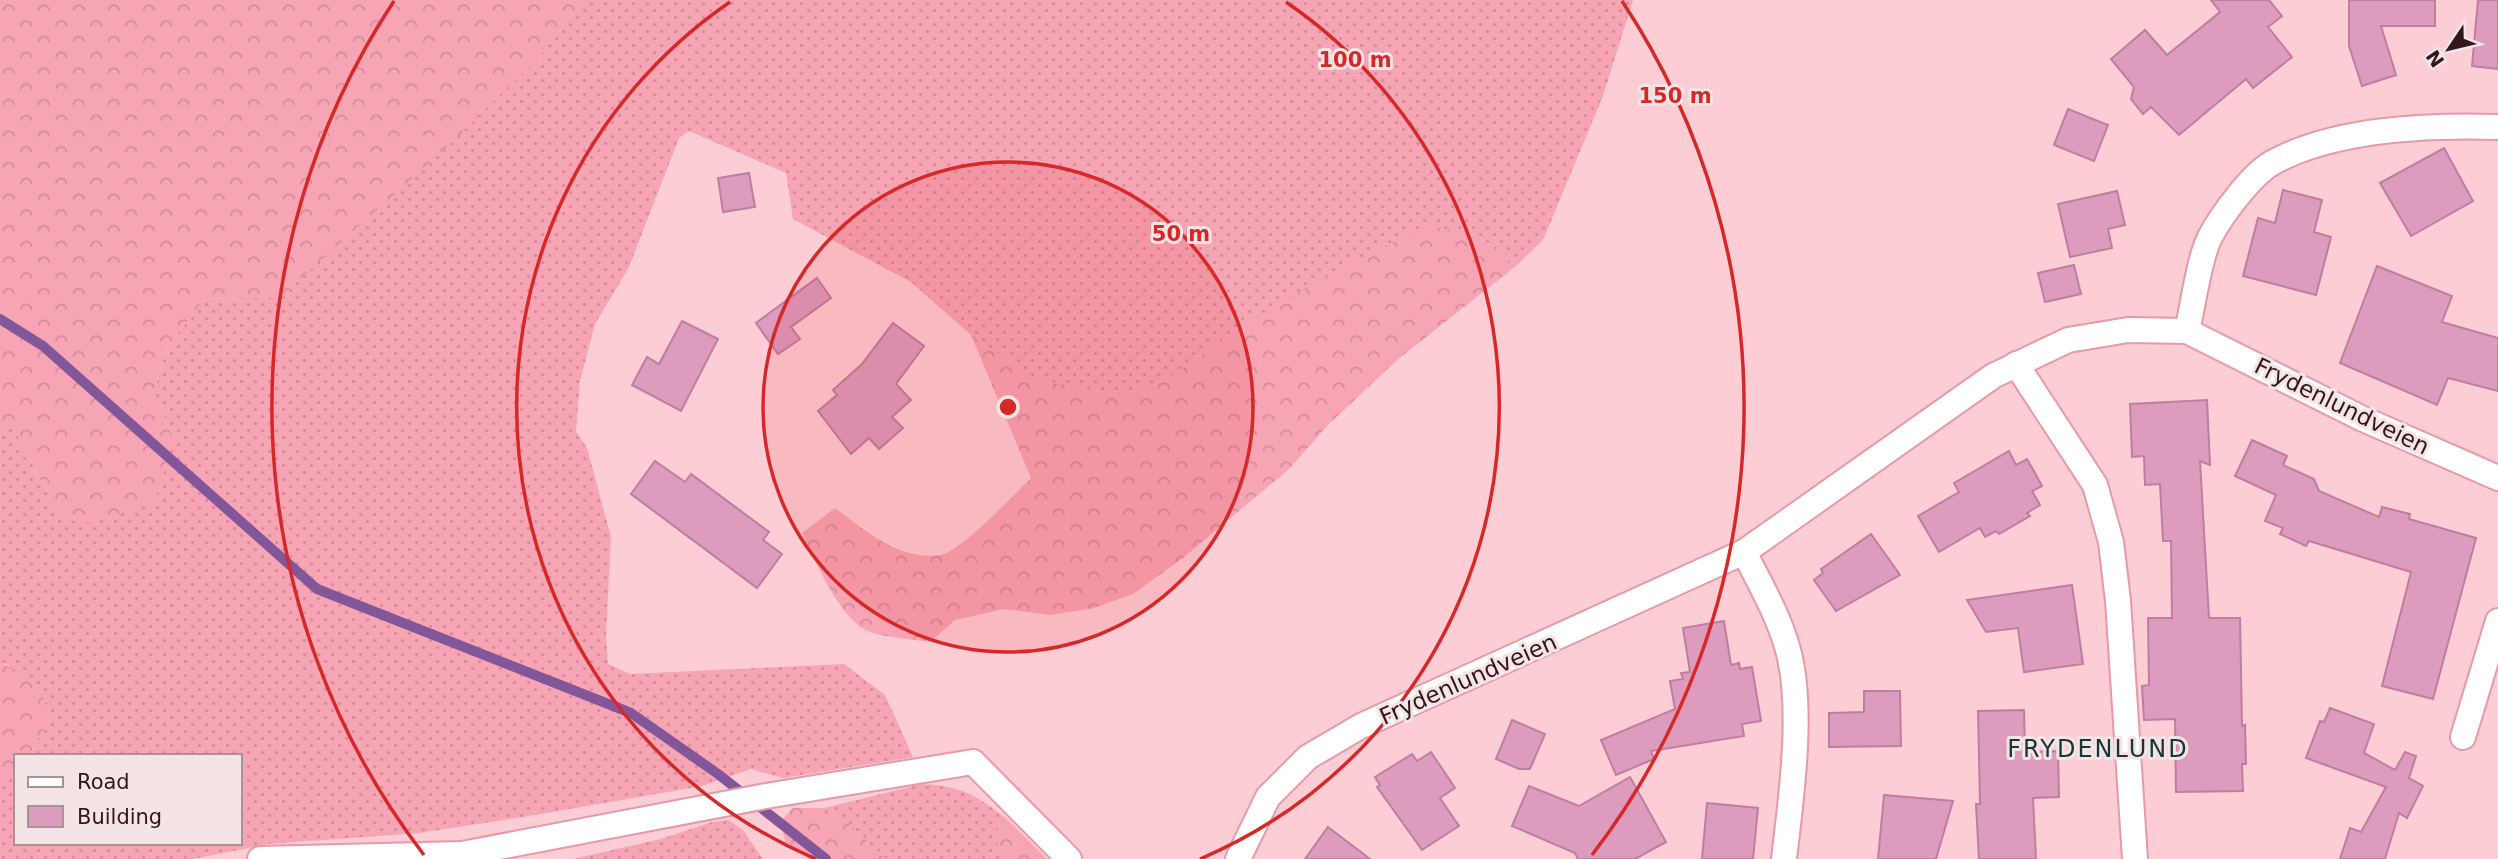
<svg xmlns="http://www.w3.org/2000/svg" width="2498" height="859" viewBox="0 0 2498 859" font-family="'DejaVu Sans',sans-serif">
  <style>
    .grass { fill: url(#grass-dots) }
    .forest { fill: url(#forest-crowns) }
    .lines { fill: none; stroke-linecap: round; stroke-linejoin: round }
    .stream { stroke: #82579a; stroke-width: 10 }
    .building { fill: #dd9bbd; stroke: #bf7ea0; stroke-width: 2 }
    .minor-casing { stroke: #e59aa8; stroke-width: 28 }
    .minor { stroke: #fff; stroke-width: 24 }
    .ring { fill: none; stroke: #d62828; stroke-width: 3.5 }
    .labels { text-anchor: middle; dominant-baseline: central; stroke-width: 6; stroke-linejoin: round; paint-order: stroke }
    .street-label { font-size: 23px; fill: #33171d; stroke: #f4e4e6 }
    .neighbourhood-label { font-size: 24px; letter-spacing: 2px; fill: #163835; stroke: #f4e4e6 }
    .centre { fill: #d62828; stroke: #f4e4e6; stroke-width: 3.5 }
    .ring-label { font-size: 21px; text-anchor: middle; font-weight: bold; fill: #d62828; stroke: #f4e4e6; stroke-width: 6; stroke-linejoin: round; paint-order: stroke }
  </style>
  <defs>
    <pattern id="grass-dots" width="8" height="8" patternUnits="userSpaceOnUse" patternTransform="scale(1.75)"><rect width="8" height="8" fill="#f7a4b4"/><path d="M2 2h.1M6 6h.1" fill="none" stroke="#d48c9a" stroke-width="1.8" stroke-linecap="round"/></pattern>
    <pattern id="forest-crowns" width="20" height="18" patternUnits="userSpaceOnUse" patternTransform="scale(1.75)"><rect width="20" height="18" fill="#f7a4b4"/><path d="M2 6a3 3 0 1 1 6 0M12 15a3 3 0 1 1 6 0" fill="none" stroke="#d48c9a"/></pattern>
  </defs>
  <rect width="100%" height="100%" fill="#fdcdd5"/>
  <g class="grass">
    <polygon points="582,0 1633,0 1603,96 1543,240 1516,266 1478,236 1239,327 1166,380 1119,396 1036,379 971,335 911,282 793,219 786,173 689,131 679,138 629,267 595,324 580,381 576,431 587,448 611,537 606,637 608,664 630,674 844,664 885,695 913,757 783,778 751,769 702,786 535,815 419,833 268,844 193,859 0,859 0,789 16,774 16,843 240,843 240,756 29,756 51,716 8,665 0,662 0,426 14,429 62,520 174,441 154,391 167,347 205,299 280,297 541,55"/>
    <path d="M922 784C962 786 976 795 1007 819L992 837 1011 859H886L847 822 824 808Z"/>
    <polygon points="729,820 743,830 763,859 573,859 661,839 712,822"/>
  </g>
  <g class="forest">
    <polygon points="0,0 582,0 541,55 446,148 280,297 205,299 167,347 154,390 174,441 155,501 93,523 62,520 14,429 0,426"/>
    <path d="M1428 225 1478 236 1516 266 1397 360 1328 425 1289 469 1183 558 1133 594 1094 608 1051 615 1004 609 955 620 930 642C911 639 888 638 870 632 840 621 815 560 802 533L835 508C866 531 899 561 941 555 960 552 1015 494 1031 478L971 335 1036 379 1119 396 1166 380 1239 327 1350 263Z"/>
    <polygon points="0,662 35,681 51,716 29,756 16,756 16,774 0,789"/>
    <polygon points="793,808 824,808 847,822 886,859 810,859 785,841 781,821"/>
    <polygon points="1007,819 1047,859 1011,859 992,837"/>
  </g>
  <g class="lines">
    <polyline class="stream" points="0,319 43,346 317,589 631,713 718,774 826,859"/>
  </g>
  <g class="building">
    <polygon points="2211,0 2269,0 2282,16 2268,27 2292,57 2253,88 2246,79 2179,135 2151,107 2143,114 2131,99 2134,87 2111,59 2145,30 2167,55 2220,12"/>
    <polygon points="2349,0 2435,0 2435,26 2381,26 2396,75 2362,86 2349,46"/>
    <polygon points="2478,0 2498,0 2498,69 2472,66"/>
    <polygon points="2068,109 2108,125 2094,161 2054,145"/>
    <polygon points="2444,148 2473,201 2411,236 2380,183"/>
    <polygon points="749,173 755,207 723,212 718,178"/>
    <polygon points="2283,190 2322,200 2314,232 2331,237 2316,295 2243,276 2258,218 2275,223"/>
    <polygon points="2117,191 2125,225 2108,229 2112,248 2070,257 2058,204"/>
    <polygon points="2074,265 2081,294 2045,302 2038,273"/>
    <polygon points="2377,266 2452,296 2442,322 2498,338 2498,391 2448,378 2437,405 2340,363"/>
    <polygon points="817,278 831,298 791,327 800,339 778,354 756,323"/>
    <polygon points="682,321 718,339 681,411 632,385 647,357 659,364"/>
    <polygon points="893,323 924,346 896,384 911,400 892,417 903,428 879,449 869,438 851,454 818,411 837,395 833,390 862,364"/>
    <polygon points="2207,400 2210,465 2200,461 2209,618 2240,618 2242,726 2245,725 2246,764 2242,764 2243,791 2176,792 2175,719 2144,720 2142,686 2149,685 2148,618 2172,618 2171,541 2163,541 2160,484 2145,485 2144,456 2132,457 2130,404"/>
    <polygon points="2252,440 2287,456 2283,465 2314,479 2319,491 2379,517 2382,507 2410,514 2409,519 2476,538 2433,699 2382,686 2411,572 2309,541 2306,546 2280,534 2283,528 2265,521 2276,495 2235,476"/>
    <polygon points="2009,451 2016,465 2027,459 2035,473 2042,486 2032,491 2040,505 2027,513 2030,516 1999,534 1996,531 1985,537 1980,528 1939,552 1918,516 1959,492 1954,483"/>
    <polygon points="655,461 685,482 691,474 769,532 763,540 782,554 757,588 631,494"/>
    <polygon points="1871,534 1900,575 1836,611 1814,580 1823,573 1821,569"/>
    <polygon points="2072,585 2083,664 2024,672 2018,628 1986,632 1967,600"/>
    <polygon points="1724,621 1731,665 1739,663 1740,669 1752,667 1761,721 1742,724 1744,736 1651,751 1654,759 1616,775 1601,740 1675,709 1670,681 1683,679 1681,673 1690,672 1683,628"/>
    <polygon points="1864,691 1900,691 1901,746 1829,747 1829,713 1864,712"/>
    <polygon points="2330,708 2374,724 2364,753 2395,770 2405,752 2416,756 2409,778 2423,786 2407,818 2399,813 2385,859 2340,859 2350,828 2361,832 2386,787 2306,758 2320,721 2324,722"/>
    <polygon points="2024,710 2025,752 2058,751 2059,797 2033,798 2036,859 1979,859 1976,804 1980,804 1978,711"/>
    <polygon points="1512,720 1545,734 1530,769 1519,769 1496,759"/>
    <polygon points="1431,752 1455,788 1440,798 1459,826 1422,850 1377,787 1380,785 1375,777 1412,754 1417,761"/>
    <polygon points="1630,777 1666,842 1635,859 1578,859 1575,853 1512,826 1529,786 1579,806"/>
    <polygon points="1884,795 1953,801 1936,859 1878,859"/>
    <polygon points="1707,803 1758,808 1753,859 1702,859"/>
    <polygon points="1328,827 1370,859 1305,859"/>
  </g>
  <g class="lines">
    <defs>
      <g id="minor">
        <path d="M2187 331C2193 306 2199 258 2210 237 2221 216 2251 175 2272 163 2335 128 2428 125 2498 127"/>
        <polyline points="2016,364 2095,485 2111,542 2118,601 2135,859"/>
        <path d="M1744 552C1760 584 1779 616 1788 650 1804 708 1791 799 1784 859"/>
        <polyline points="2463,737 2498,621"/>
        <polyline points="260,859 462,854 766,796 973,762 1069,859"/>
        <polyline points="1238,859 1268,797 1308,757 1361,726 1744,552 1993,376 2068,340 2128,330 2187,331 2363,419 2498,478"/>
      </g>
    </defs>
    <use href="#minor" class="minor-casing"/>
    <use href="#minor" class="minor"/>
  </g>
  <circle cx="1008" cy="407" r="245" fill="#d62828" fill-opacity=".12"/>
  <g class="ring">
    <circle cx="1008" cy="407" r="245"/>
    <path d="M816 859A491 491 0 0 1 730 2M1286 2A491 491 0 0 1 1200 859"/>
    <path d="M424 855A736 736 0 0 1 394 1M1622 1A736 736 0 0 1 1592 855"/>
  </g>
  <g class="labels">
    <g class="street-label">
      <text transform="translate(2342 406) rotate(26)">Frydenlundveien</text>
      <text transform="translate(1468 679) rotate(-24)">Frydenlundveien</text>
    </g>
    <g class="neighbourhood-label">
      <text x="2098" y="749">FRYDENLUND</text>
    </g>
  </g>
  <circle cx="1008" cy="407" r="10" class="centre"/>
  <g class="ring-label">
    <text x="1355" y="67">100 m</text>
    <text x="1675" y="103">150 m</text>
    <text x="1181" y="241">50 m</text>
  </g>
  <rect x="14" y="754" width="228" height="91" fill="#f4e4e6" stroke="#a79296" stroke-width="2"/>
  <rect x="28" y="777" width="35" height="10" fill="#ffffff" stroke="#a79296" stroke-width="2"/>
  <text x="77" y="789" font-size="21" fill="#33171d">Road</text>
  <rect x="28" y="806" width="35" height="21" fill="#dd9bbd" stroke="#a79296" stroke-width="2"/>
  <text x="77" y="824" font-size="21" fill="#33171d">Building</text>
  <g transform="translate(2449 49) rotate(235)" stroke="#f4e4e6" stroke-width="5" paint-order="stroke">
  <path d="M0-5L12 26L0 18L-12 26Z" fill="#33171d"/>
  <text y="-10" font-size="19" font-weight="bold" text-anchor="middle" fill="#33171d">N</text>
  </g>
</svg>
